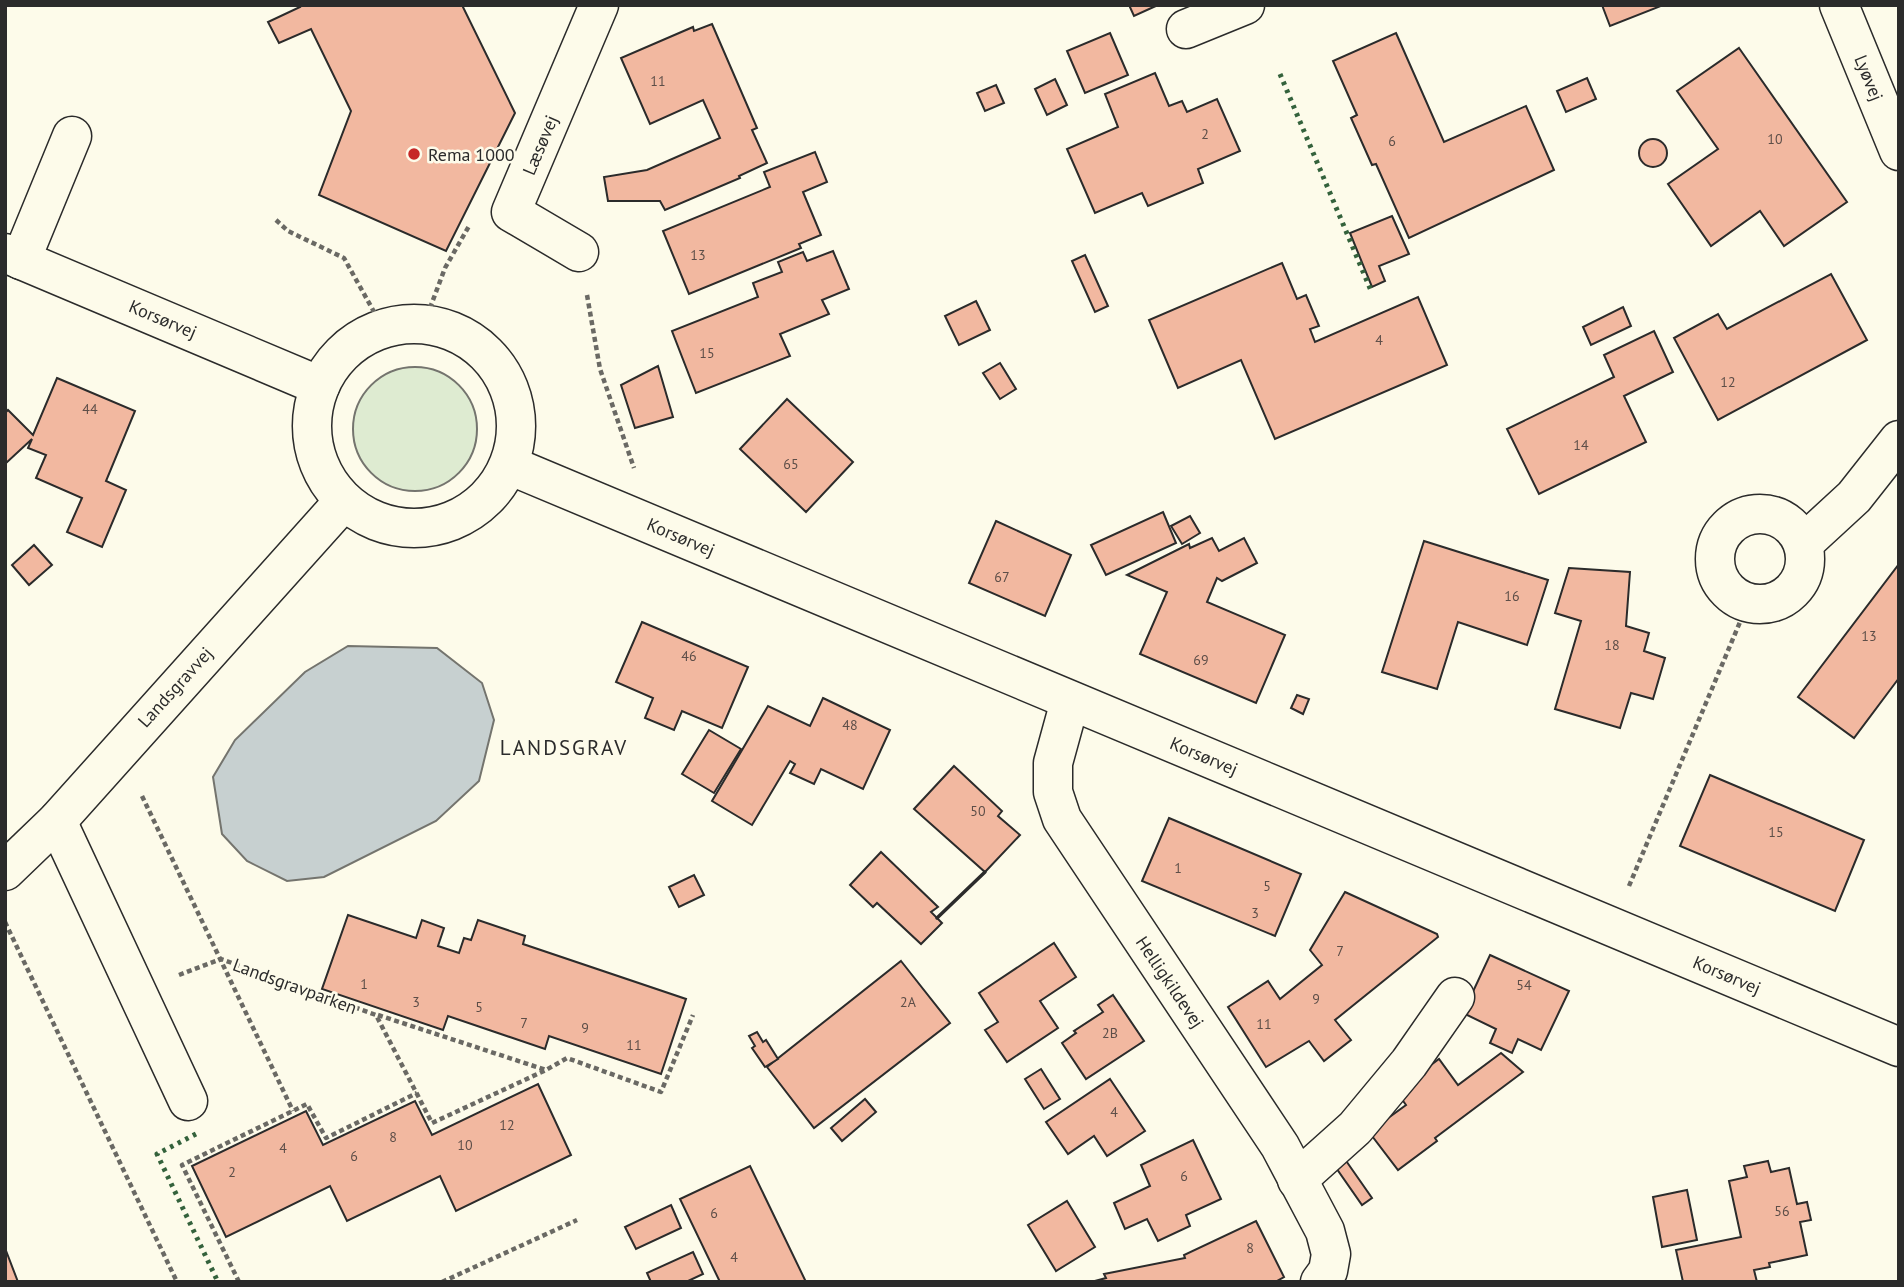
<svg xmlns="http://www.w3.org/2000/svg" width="1904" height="1287" viewBox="0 0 1904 1287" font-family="'PT Sans',sans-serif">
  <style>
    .green { fill: #deebd1; stroke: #74746e; stroke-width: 2 }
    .water { fill: #c7d0d0; stroke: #74746e; stroke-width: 2 }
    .building { fill: #f2b8a0; stroke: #2b2b2b; stroke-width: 2 }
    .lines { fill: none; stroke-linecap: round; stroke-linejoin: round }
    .minor-casing { stroke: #2b2b2b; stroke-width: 41 }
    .path { stroke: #6a6964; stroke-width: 4.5; stroke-dasharray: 5 3.5; stroke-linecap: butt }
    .minor { stroke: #fdfbea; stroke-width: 38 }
    .hedge { stroke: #34623c; stroke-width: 5; stroke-dasharray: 3.5 5; stroke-linecap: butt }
    .wall { stroke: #2b2b2b; stroke-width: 3.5 }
    .poi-dot { fill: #c62828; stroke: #fdfbea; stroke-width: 2.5 }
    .labels { text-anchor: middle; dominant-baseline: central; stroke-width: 5; stroke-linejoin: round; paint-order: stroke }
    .number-label { font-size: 14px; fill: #5d4e48 }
    .street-label { font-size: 18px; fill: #2b2b2b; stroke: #fdfbea }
    .poi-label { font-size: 18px; fill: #2b2b2b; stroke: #fdfbea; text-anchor: start }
    .quarter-label { font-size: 21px; letter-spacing: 2px; fill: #2b2b2b; stroke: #fdfbea }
  </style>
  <rect width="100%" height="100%" fill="#fdfbea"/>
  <circle class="green" cx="415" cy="429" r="62"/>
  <polygon class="water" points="348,646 437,648 482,683 494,720 479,781 436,821 324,877 287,881 247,861 222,834 213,777 235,740 305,672"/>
  <g class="building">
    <polygon points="299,5 462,5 515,113 446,251 319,195 351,111 311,29 279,43 268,22 300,7"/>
    <polygon points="1129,5 1158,5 1134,16"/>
    <polygon points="1602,5 1660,5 1661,6 1610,26"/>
    <polygon points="712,24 757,128 752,130 767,163 739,176 740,178 665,210 660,201 608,201 604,177 647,170 720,138 703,100 650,124 621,58 693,27 694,31"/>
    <polygon points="1110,33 1128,75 1085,93 1067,51"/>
    <polygon points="1396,33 1444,142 1526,106 1554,170 1409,238 1376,164 1372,165 1351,118 1357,115 1333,61"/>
    <polygon points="1739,48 1847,202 1784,246 1760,211 1711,246 1668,184 1718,149 1677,91"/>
    <polygon points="1155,73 1169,106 1182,101 1187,112 1217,99 1240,151 1198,169 1203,183 1148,206 1142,193 1095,213 1067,149 1118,127 1105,94"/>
    <polygon points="1587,78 1596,99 1566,112 1557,91"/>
    <polygon points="1055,79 1067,105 1047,115 1035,89"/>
    <polygon points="996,85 1004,103 985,111 977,93"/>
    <circle cx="1653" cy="153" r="14"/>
    <polygon points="815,152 827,182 803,192 821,235 799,244 801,248 689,294 663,231 770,187 764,172"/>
    <polygon points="1392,216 1409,254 1379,266 1385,281 1372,287 1350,233"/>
    <polygon points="833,251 849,289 822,300 829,314 780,334 790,356 696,393 672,331 758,297 753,283 782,272 778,262 803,252 807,261"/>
    <polygon points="1085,255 1108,306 1095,312 1072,261"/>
    <polygon points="1282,263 1297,299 1306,295 1319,326 1310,329 1315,342 1418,297 1447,365 1275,439 1241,360 1178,388 1149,320"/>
    <polygon points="1831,274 1867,340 1718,420 1674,338 1718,314 1727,329"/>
    <polygon points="976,301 990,330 959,345 945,316"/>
    <polygon points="1623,307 1631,326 1591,345 1583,327"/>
    <polygon points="1654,331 1673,372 1624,396 1646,442 1539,494 1507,429 1614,377 1604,355"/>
    <polygon points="1000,363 1016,389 1000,399 983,373"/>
    <polygon points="658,366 673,417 635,428 621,385"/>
    <polygon points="57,378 135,411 106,481 126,490 102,547 67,532 82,498 36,478 46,455 28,448 32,439 5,464 5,413 8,410 33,435"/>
    <polygon points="787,399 853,462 806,512 740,449"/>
    <polygon points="1163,512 1176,543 1106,575 1091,545"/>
    <polygon points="1190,516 1200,533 1182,544 1171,526"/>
    <polygon points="996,521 1071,555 1045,616 969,583"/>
    <polygon points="1212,538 1219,551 1244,538 1257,563 1222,581 1217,578 1207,602 1285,635 1256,703 1140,654 1167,592 1127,575 1189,544 1190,548"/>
    <polygon points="1424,541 1548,580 1527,645 1458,622 1437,689 1382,672"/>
    <polygon points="34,545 52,565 29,585 12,565"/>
    <polygon points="1899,564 1899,678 1854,738 1798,697"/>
    <polygon points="1569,568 1630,572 1626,626 1649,633 1644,651 1665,658 1653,699 1631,693 1620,728 1555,709 1581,621 1555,613"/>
    <polygon points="642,622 748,667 722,728 682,711 674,730 645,718 653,698 616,682"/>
    <polygon points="1297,695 1309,699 1303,714 1291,708"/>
    <polygon points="823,698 890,730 863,789 821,769 814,784 790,773 795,764 790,761 752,825 712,801 768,706 810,726"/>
    <polygon points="709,730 741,749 714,793 682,774"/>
    <polygon points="954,766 1002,811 998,816 1020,835 985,872 914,809"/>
    <polygon points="1710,775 1864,840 1835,911 1680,846"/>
    <polygon points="1169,818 1301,874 1275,936 1142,881"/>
    <polygon points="881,852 938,907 931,912 942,923 921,944 877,903 873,907 850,885"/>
    <polygon points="694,875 704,895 679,907 669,887"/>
    <polygon points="1345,892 1437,934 1438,937 1335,1020 1351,1040 1324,1061 1309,1041 1266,1067 1228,1007 1268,981 1280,999 1322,965 1310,950"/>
    <polygon points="348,915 416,938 422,920 444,928 438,946 459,953 464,938 471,940 478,920 525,936 523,944 686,999 661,1074 549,1036 545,1049 448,1016 443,1030 322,989"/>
    <polygon points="1054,943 1076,977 1040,1001 1058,1028 1007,1062 985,1030 998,1022 979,993"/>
    <polygon points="1490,955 1569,991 1541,1050 1518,1039 1512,1053 1490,1043 1496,1029 1463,1013"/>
    <polygon points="901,961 950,1023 814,1128 767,1067"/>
    <polygon points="1113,995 1144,1041 1086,1079 1062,1043 1076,1033 1074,1031 1103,1012 1098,1005"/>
    <polygon points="757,1032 763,1042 766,1040 778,1059 765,1067 752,1048 755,1046 749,1036"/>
    <polygon points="1501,1053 1523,1072 1435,1138 1437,1141 1398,1170 1369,1132 1406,1105 1396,1091 1439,1059 1458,1085"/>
    <polygon points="1041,1069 1060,1099 1044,1109 1025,1079"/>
    <polygon points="1110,1079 1145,1131 1107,1156 1094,1136 1068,1154 1046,1122"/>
    <polygon points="538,1084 571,1155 456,1211 440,1176 347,1221 330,1186 226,1237 192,1166 306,1111 323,1145 415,1101 432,1135"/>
    <polygon points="865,1099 876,1112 842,1141 831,1128"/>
    <polygon points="1193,1140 1221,1199 1186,1215 1190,1226 1158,1241 1147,1219 1125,1229 1114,1203 1150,1186 1141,1165"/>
    <polygon points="1342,1155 1372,1198 1362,1205 1332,1162"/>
    <polygon points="1768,1161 1771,1172 1789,1168 1797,1204 1807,1202 1811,1220 1800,1222 1807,1255 1769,1263 1770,1267 1754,1270 1757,1282 1683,1282 1676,1250 1741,1237 1729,1181 1747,1177 1744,1166"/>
    <polygon points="750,1166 806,1282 720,1282 680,1199"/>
    <polygon points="1687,1190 1697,1240 1662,1247 1653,1197"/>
    <polygon points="1067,1201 1095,1247 1056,1271 1028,1225"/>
    <polygon points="671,1205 681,1228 636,1249 625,1227"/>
    <polygon points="1256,1221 1284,1277 1275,1282 1091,1282 1106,1278 1104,1274 1185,1258 1184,1255"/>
    <polygon points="5,1248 18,1282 5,1282"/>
    <polygon points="693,1252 703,1274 686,1282 651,1282 647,1273"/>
  </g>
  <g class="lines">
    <defs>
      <g id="minor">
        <polyline points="1839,5 1899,151"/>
        <polyline points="1186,29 1245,5"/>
        <polyline points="579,252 511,212 599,5"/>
        <polyline points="5,253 320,386"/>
        <polyline points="21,260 72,136"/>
        <circle cx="414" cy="426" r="102"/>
        <polyline points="509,465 1899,1047"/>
        <circle cx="1760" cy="559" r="45"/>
        <polyline points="1803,544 1854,497 1899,440"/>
        <polyline points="1070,701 1053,763 1053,792 1062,819 1280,1146 1325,1231 1331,1254 1328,1271 1320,1282"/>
        <polyline points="57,821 188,1101"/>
        <polyline points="5,871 57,821 344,501"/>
        <polyline points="1297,1180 1355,1128 1409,1063 1455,997"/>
      </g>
    </defs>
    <use href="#minor" class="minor-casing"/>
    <g class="path">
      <polyline points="276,220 288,231 344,258 383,328"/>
      <polyline points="587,295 600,369 634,468"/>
      <polyline points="424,324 445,268 469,226"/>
      <polyline points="142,796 293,1111"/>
      <polyline points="1629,886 1748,603"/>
      <polyline points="5,922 177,1282"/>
      <polyline points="179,975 221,959 376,1015 432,1123 546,1070"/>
      <polyline points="378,1015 546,1070 567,1058 661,1092 693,1015"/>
      <polyline points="239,1282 182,1165 307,1104 326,1138 417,1093"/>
      <polyline points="442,1282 577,1220"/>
    </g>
    <use href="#minor" class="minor"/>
    <g class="hedge">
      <polyline points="1280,74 1372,293"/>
      <polyline points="196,1134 157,1154 218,1282"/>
    </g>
    <polyline class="wall" points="937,918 985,872"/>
  </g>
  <circle class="poi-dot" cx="414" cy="154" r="7"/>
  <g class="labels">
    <g class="number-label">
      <text x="658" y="81">11</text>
      <text x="1205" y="134">2</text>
      <text x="1775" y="139">10</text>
      <text x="1392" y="141">6</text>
      <text x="698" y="255">13</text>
      <text x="1379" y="340">4</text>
      <text x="707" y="353">15</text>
      <text x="1728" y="382">12</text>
      <text x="90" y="409">44</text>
      <text x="1581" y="445">14</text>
      <text x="791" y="464">65</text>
      <text x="1002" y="577">67</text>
      <text x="1512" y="596">16</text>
      <text x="1869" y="636">13</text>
      <text x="1612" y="645">18</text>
      <text x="689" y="656">46</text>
      <text x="1201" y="660">69</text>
      <text x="850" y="725">48</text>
      <text x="978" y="811">50</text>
      <text x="1776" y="832">15</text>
      <text x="1178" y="868">1</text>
      <text x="1267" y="886">5</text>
      <text x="1255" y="913">3</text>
      <text x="1340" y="951">7</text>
      <text x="364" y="984">1</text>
      <text x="1524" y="985">54</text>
      <text x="1316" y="999">9</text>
      <text x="416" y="1002">3</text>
      <text x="908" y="1002">2A</text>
      <text x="479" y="1007">5</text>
      <text x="524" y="1023">7</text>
      <text x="1264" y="1024">11</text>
      <text x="585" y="1028">9</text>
      <text x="1110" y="1033">2B</text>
      <text x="634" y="1045">11</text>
      <text x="1114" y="1112">4</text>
      <text x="507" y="1125">12</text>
      <text x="393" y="1137">8</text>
      <text x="465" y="1145">10</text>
      <text x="283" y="1148">4</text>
      <text x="354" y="1156">6</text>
      <text x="232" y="1172">2</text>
      <text x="1184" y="1176">6</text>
      <text x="1782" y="1211">56</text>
      <text x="714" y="1213">6</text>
      <text x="1250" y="1248">8</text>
      <text x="734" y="1257">4</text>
    </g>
    <g class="street-label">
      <text transform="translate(1869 78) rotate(68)">Lyøvej</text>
      <text transform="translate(540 145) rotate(-67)">Læsøvej</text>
      <text transform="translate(163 319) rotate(23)">Korsørvej</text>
      <text transform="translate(681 537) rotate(23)">Korsørvej</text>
      <text transform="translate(175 687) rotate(-48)">Landsgravvej</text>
      <text transform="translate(1204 756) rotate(23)">Korsørvej</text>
      <text transform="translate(1727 975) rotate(23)">Korsørvej</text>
      <text transform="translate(1170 982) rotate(56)">Helligkildevej</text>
      <text transform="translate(295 986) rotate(20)">Landsgravparken</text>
    </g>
    <g class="poi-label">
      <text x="428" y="154">Rema 1000</text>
    </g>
    <g class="quarter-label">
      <text x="564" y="747">LANDSGRAV</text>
    </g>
  </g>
  <rect width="1904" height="1287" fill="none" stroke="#2b2b2b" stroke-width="14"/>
</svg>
